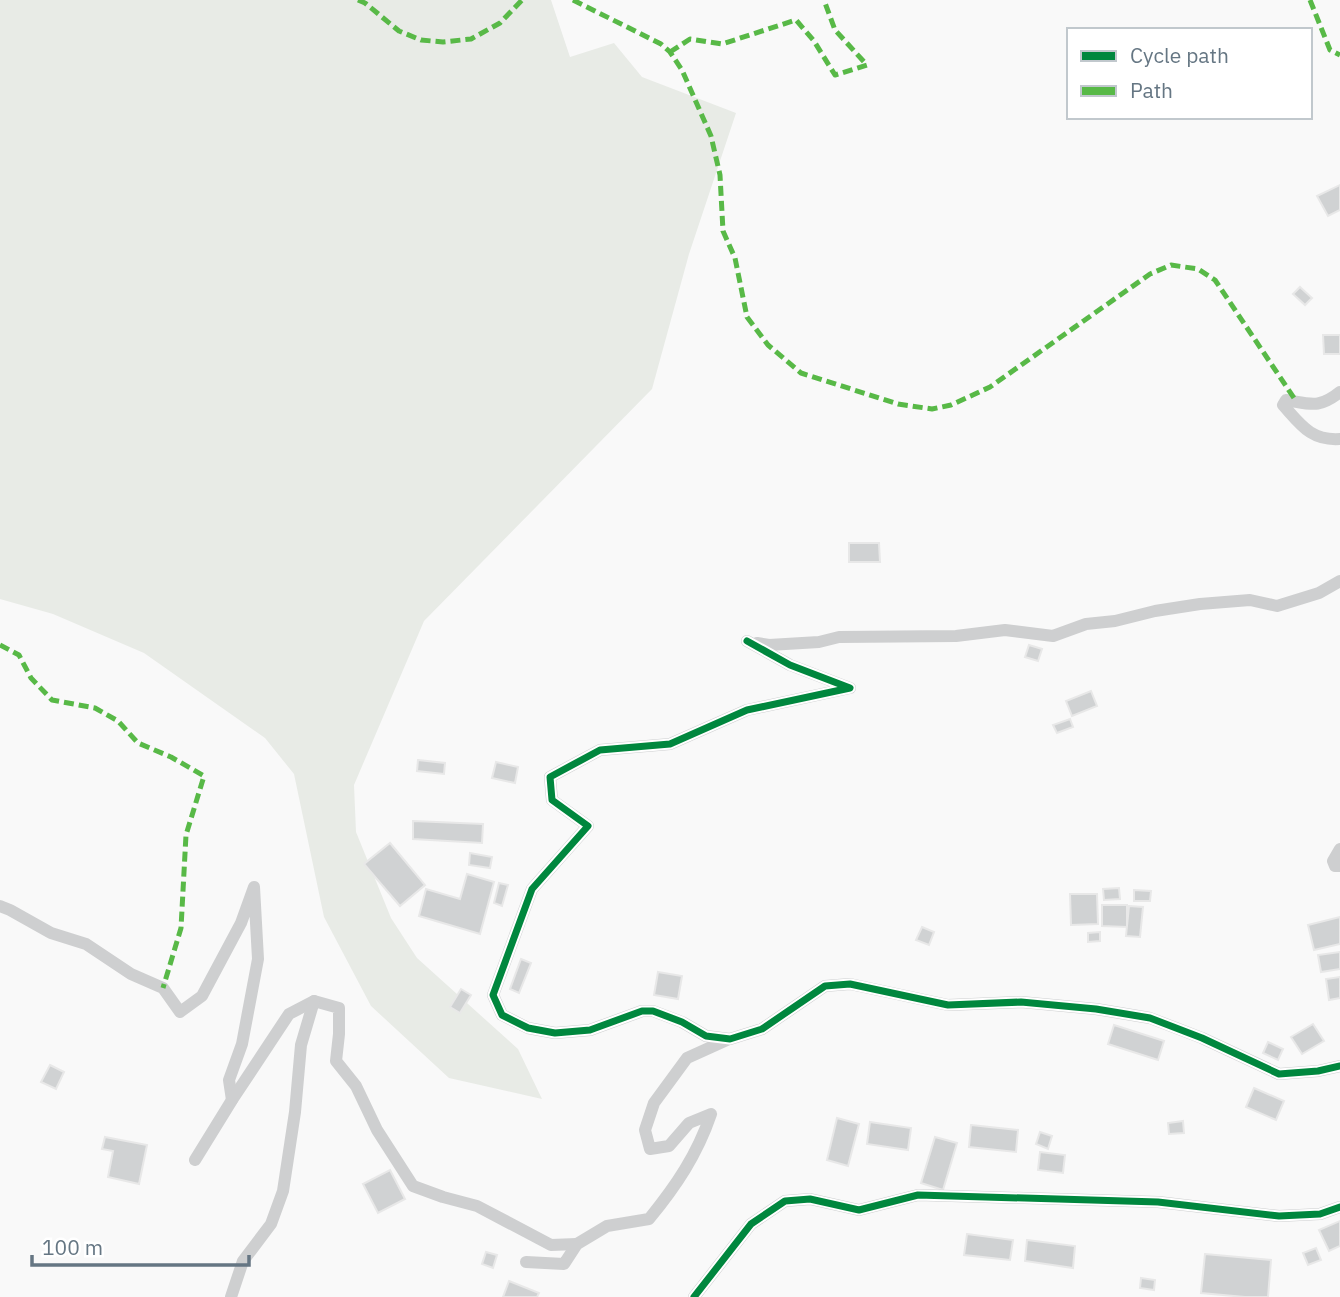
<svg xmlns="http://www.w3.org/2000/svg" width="1340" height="1297" viewBox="0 0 1340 1297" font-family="'IBM Plex Sans',sans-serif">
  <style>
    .green { fill: #e8ebe6 }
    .building { fill: #d0d2d3; stroke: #e8e8e8; stroke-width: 2 }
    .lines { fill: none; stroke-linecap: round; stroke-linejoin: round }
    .street { stroke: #cecfd0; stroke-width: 12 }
    .quiet { stroke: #58b947; stroke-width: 5; stroke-dasharray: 10 5; stroke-linecap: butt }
    .cycleway-casing { stroke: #fff; stroke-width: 11 }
    .cycleway { stroke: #00873e; stroke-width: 7 }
  </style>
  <rect width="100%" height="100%" fill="#f9f9f9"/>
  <polygon class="green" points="0,0 551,0 570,57 614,43 642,77 736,113 689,254 652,389 424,621 354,785 356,832 391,918 417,958 518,1049 542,1099 449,1078 371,1006 324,917 294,774 265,738 144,653 53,614 0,599"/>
  <g class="building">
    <polygon points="1340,185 1340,210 1328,216 1317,196"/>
    <polygon points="1300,287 1312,298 1305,305 1293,294"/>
    <polygon points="1323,335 1340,335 1340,354 1324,354"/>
    <polygon points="849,543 879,543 880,562 849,562"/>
    <polygon points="1029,645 1042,649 1038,661 1025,657"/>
    <polygon points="1091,691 1097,706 1072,716 1066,701"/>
    <polygon points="1070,719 1073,727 1057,733 1053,725"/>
    <polygon points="418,760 445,763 444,774 417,771"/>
    <polygon points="496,762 518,767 515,783 492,778"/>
    <polygon points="413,821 483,824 482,843 413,839"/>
    <polygon points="390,843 425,885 400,906 364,864"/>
    <polygon points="470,853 492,857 490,868 469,865"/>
    <polygon points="467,874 494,882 480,934 419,916 426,889 460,899"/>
    <polygon points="499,883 508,885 502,906 494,903"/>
    <polygon points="1119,888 1120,899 1104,900 1103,889"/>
    <polygon points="1134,890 1151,891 1150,901 1134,901"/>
    <polygon points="1070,894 1097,894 1098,924 1071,925"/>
    <polygon points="1102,905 1127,905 1127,927 1102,926"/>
    <polygon points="1129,906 1143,907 1140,937 1126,936"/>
    <polygon points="1340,917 1340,944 1314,950 1308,925"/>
    <polygon points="922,927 934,932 929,945 916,940"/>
    <polygon points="1100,932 1100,941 1088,942 1088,933"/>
    <polygon points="1340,952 1340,969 1321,972 1318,955"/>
    <polygon points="521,959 531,963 519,993 510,989"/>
    <polygon points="658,972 682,976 678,999 654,995"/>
    <polygon points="1340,977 1340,998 1329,1000 1326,979"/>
    <polygon points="461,989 471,995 460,1013 450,1007"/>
    <polygon points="1313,1024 1324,1041 1302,1054 1291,1037"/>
    <polygon points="1114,1025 1164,1041 1158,1060 1108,1044"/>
    <polygon points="1268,1042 1283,1049 1278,1060 1263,1053"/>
    <polygon points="50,1065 64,1072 56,1089 41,1082"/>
    <polygon points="1254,1088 1284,1101 1276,1120 1246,1107"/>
    <polygon points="837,1118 859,1124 848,1166 827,1160"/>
    <polygon points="1183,1121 1184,1133 1169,1134 1168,1123"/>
    <polygon points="870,1122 911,1128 908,1150 867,1144"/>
    <polygon points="971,1125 1018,1130 1016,1152 969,1147"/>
    <polygon points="1040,1132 1052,1136 1048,1149 1036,1144"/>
    <polygon points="105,1137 147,1145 139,1184 108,1177 113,1151 102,1149"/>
    <polygon points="935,1137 957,1143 943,1190 921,1183"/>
    <polygon points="1040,1152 1065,1155 1063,1173 1038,1170"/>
    <polygon points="390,1170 405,1199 378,1213 363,1184"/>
    <polygon points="1340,1221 1340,1246 1329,1251 1319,1230"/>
    <polygon points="967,1234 1013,1240 1010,1260 964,1255"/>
    <polygon points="1027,1240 1075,1246 1073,1268 1025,1261"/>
    <polygon points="1316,1248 1321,1260 1308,1265 1303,1253"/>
    <polygon points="486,1252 497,1255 493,1268 482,1264"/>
    <polygon points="1205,1254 1271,1260 1268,1297 1245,1297 1201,1293"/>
    <polygon points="1141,1278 1155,1280 1154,1290 1140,1288"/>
    <polygon points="509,1281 539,1293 537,1297 503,1297"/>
  </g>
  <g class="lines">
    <g class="street">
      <path d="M1340 392C1319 409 1311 404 1286 400L1283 405C1301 425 1311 441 1340 439"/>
      <polyline points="747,641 790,665 850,688 747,710 670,744 600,750 550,777 552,800 588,826 532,889 493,995 502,1015 528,1028 555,1033 590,1030 642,1011 653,1011 682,1022 706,1036 730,1039 762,1029 825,986 850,984 948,1005 1021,1002 1096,1009 1150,1018 1202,1038 1279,1074 1318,1071 1340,1066"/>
      <polyline points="757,643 769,645 819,642 839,637 956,636 1005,630 1053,636 1086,624 1115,621 1155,611 1200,604 1250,600 1277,606 1319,593 1340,581"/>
      <polyline points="1340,849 1333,861 1335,866 1340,866"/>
      <polyline points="0,906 10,910 51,933 86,944 131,974 163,988 180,1012 202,996 241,923 254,887 258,959 242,1044 229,1080 232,1100"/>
      <polyline points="195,1160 232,1100 289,1014 314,1001 339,1008 339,1034 336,1061 356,1086 377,1130 413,1186 443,1197 477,1206 551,1245 577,1244"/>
      <path d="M526 1262 564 1264 577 1244 607 1226 649 1219C676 1186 697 1155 711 1114L689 1123 669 1146 650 1149 645 1130 654 1103 687 1058 729 1039"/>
      <polyline points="231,1297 243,1261 271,1224 283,1191 295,1112 301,1045 314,1001"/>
      <polyline points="694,1297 751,1224 785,1201 810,1199 859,1210 918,1195 1158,1202 1279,1216 1320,1214 1340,1207"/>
    </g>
    <g class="quiet">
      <polyline points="358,0 365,3 399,31 421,40 443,42 471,39 500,23 522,0"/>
      <polyline points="573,0 661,44 670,52 682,70 711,136 720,175 723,231 735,258 747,317 768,345 801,373 898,404 932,409 951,405 990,387 1150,274 1171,265 1198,269 1215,280 1296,401"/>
      <polyline points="1310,0 1330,50 1340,55"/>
      <polyline points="670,52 690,39 722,44 796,20 814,41 835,75 867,65 835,30 824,0"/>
      <polyline points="0,645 19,655 31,678 52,700 95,708 118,721 138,743 171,757 204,776 186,835 181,928 163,988"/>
    </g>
    <defs>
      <g id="cycleway">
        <polyline points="747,641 790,665 850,688 747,710 670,744 600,750 550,777 552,800 588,826 532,889 493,995 502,1015 528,1028 555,1033 590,1030 642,1011 653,1011 682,1022 706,1036 730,1039 762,1029 825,986 850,984 948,1005 1021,1002 1096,1009 1150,1018 1202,1038 1279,1074 1318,1071 1340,1066"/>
        <polyline points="694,1297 751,1224 785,1201 810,1199 859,1210 918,1195 1158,1202 1279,1216 1320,1214 1340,1207"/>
      </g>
    </defs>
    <use href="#cycleway" class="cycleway-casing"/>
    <use href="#cycleway" class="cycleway"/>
  </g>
  <rect x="1067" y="28" width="245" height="91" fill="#ffffff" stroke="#c1c8cd" stroke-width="2"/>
  <rect x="1081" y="51" width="35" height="10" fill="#00873e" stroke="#c1c8cd" stroke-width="2"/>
  <text x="1130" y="63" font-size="21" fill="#657683">Cycle path</text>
  <rect x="1081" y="86" width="35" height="10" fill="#58b947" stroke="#c1c8cd" stroke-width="2"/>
  <text x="1130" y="98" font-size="21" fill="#657683">Path</text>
  <path d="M32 1255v10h217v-10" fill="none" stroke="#657683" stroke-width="3.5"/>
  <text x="42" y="1255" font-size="21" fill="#657683" stroke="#ffffff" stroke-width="5" paint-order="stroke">100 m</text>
</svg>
